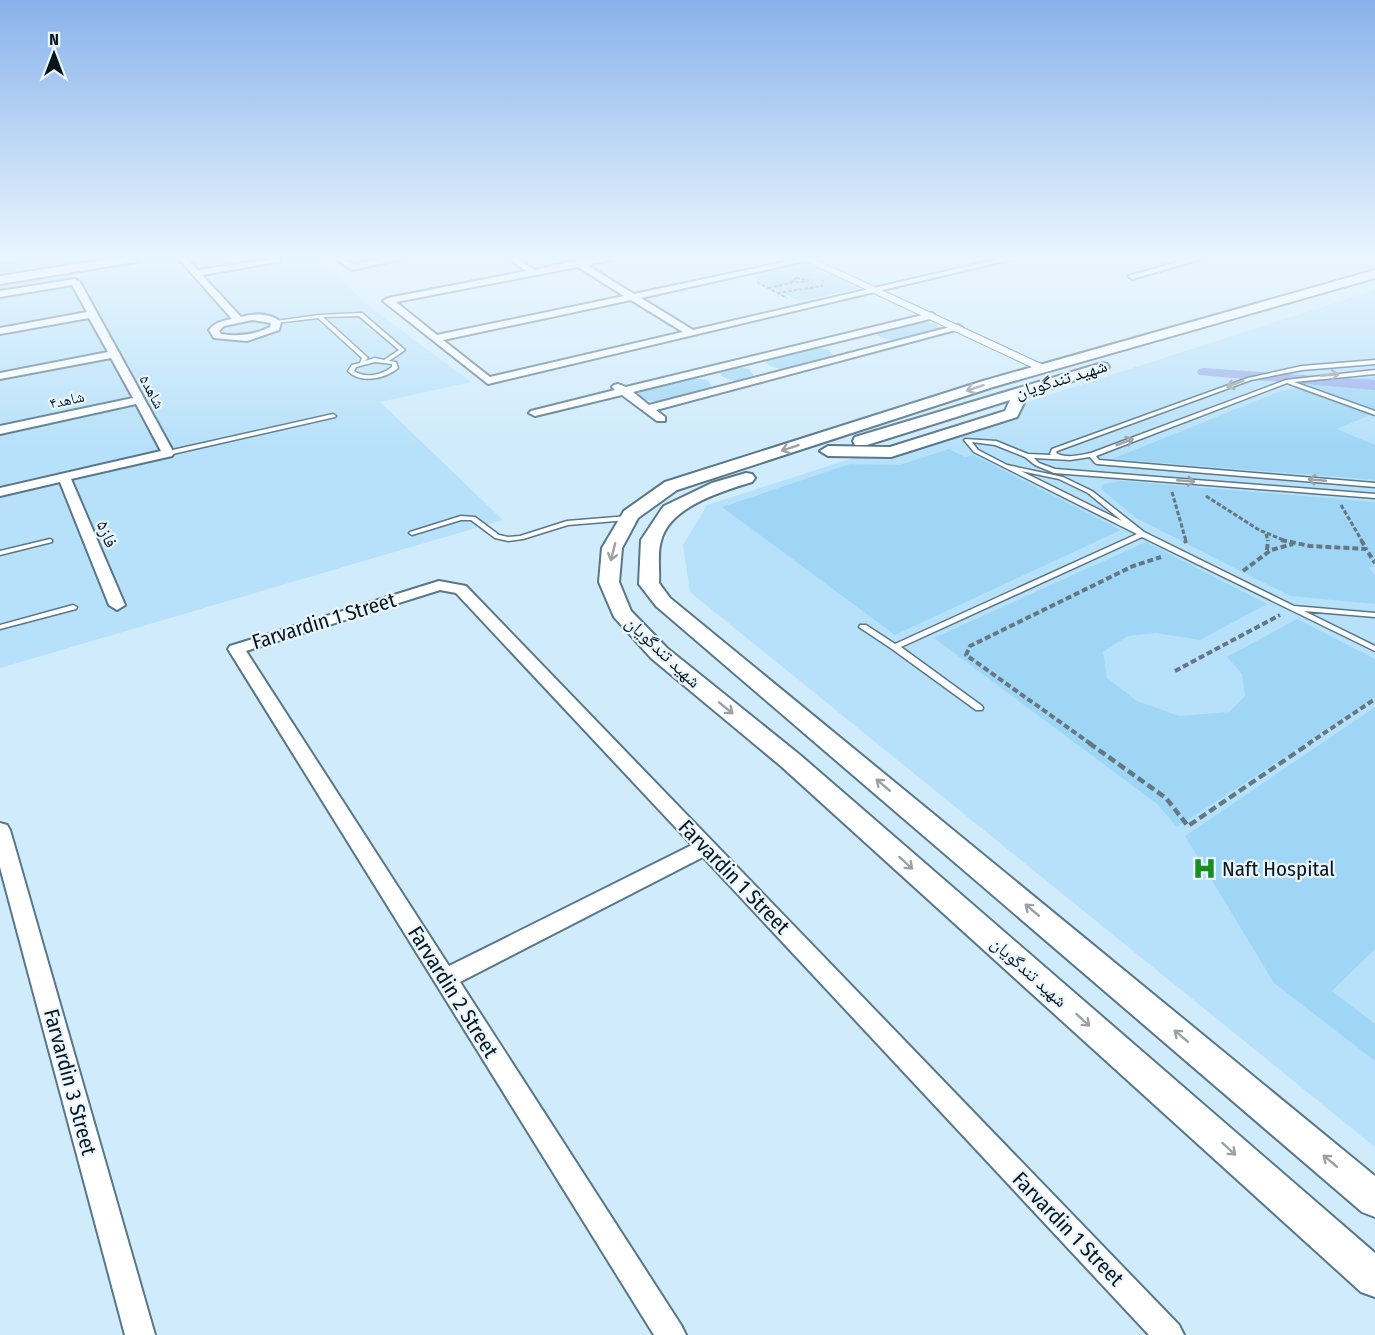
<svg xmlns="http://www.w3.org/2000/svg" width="1375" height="1335" viewBox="0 0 1375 1335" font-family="'Fira Sans Condensed','Noto Naskh Arabic',sans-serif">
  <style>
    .built { fill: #b7e1fa }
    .green { fill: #9fd6f6 }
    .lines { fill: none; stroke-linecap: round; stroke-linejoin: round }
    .canal { fill: #9aaeed; fill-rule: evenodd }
    .service-casing { stroke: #587789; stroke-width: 3 }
    .minor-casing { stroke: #587789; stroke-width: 4 }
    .tertiary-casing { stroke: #587789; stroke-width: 2 }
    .secondary-casing { stroke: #587789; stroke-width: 4 }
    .trunk-casing { stroke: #587789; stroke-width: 3 }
    .path-far3 { stroke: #647783; stroke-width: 2; stroke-dasharray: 4 1.5; stroke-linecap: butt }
    .path-far2 { stroke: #647783; stroke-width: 3; stroke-dasharray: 4.5 2; stroke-linecap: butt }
    .path-far1 { stroke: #647783; stroke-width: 4; stroke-dasharray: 6 3; stroke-linecap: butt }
    .path { stroke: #647783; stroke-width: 4.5; stroke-dasharray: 8 4; stroke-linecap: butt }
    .service { fill: #fff; fill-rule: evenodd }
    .minor { fill: #fff; fill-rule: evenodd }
    .tertiary { fill: #fff; fill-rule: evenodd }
    .secondary { fill: #fff; fill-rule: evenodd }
    .trunk { fill: #fff; fill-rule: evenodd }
    .oneway { stroke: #9ca1a4 }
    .labels { text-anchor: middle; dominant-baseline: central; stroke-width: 4.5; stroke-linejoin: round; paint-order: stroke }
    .far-street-label { font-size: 15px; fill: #08151c; stroke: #e9f6ff }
    .street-label { font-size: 18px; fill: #08151c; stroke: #e9f6ff }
    .near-street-label { font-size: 21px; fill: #08151c; stroke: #e9f6ff }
    .near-poi-label { font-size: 21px; fill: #08151c; stroke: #e9f6ff; text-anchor: start }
  </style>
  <rect width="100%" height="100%" fill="#d0ebfc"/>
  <g class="built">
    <polygon points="156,258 318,258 370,307 471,382 380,402 503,520 0,668 0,284"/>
    <polygon points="1375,290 1375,1147 690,592 683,545 707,505"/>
  </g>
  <g class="green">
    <polygon points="32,258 120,258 0,277 0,263"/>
    <polygon points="801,262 861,288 799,301 746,273"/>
    <path d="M920 322 935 323 941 329C926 337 892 346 877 335L879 331Z"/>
    <path d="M812 348 828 349 833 355C821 365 778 375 766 363L768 359Z"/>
    <path d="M738 367 749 369 754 376C744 382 729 383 720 374L723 370Z"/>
    <polygon points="1375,377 1375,410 1310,387 1311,383"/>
    <path d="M691 378 708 380 712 387C699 396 649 409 638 395L642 390Z"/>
    <polygon points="1298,388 1370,415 1337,429 1375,445 1375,480 1112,459 1278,392"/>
    <polygon points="949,449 965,457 973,455 1121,530 895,635 722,507 850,464 900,465"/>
    <polygon points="1121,481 1375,502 1375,567 1369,567 1375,576 1375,604 1290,596 1136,518 1101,489 1103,484"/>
    <polygon points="1146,542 1267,604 1200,640 1156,633 1128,636 1103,652 1107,678 1137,701 1179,716 1229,712 1245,696 1242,674 1227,657 1297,619 1375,659 1375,698 1177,827 1157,804 934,638"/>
    <polygon points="1375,707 1375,949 1332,991 1375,1024 1375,1061 1274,983 1185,836"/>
  </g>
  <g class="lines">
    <polygon class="canal" points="1204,368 1375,380 1375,390 1199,375 1197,372 1199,369"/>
    <defs>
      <g id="service">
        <path d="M362 313 405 350 389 361 396 362 398 368C385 379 360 384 348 371L352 365 360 363 362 358 318 318 276 323 274 322 276 321 319 315ZM359 316 399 350 384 360 375 358 365 361 368 358 367 357 323 317ZM375 362 392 364V367C382 375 365 379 354 371L356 367Z"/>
        <path d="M1375 360V364L1302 370 1251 380 1057 451 1056 453C1066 459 1080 455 1091 453L1286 380 1375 370V374L1294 382 1375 411V415L1287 383 1096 456 1099 460 1375 483V487L1097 464 1095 463 1090 457 1070 460 1034 458 1039 463 1055 469 1375 494V498L1054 473 1035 465 1025 457 995 445 972 442 978 450 1007 465 1063 477 1092 491 1144 532 1294 606 1375 613V617L1304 611 1375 646V651L1142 537 901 647 982 706 983 708 982 710H976L892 649 859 627 860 625H866L895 644 1137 534 974 452 964 440 965 439 996 441 1028 454 1051 455 1050 454 1052 449 1248 378 1302 366ZM1021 471 1059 479 1088 493 1122 521Z"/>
        <polygon points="333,414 336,416 335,417 168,455 165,453 168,451"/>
        <polygon points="461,516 475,517 499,535 508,537 520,536 567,521 628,516 631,518 628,520 568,525 523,539 508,541 495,538 471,520 461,520 412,535 409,533 410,532"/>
        <polygon points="50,539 52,540 52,542 0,555 0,551"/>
        <polygon points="73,605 77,607 76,609 0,629 0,625"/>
      </g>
      <g id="minor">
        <path d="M178 258H186L198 270 280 258V261L277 262 202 275 241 317C255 313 270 313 281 322L279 330 247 341 214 338 209 330C216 322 222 321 232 319ZM252 320 271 323 270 327C254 335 239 337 221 334L219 331 224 326Z"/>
        <polygon points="335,258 344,258 353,264 391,258 408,258 351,270"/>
        <path d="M508 258H517L535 270 578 260 612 258 611 260 587 265 634 294 803 258H818L641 298 693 330 1003 258H1017L488 384 383 301 388 298 526 271ZM578 267 624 296 437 335 396 302ZM631 300 683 332 490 377 443 340Z"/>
        <polygon points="1192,258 1205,258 1132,279 1128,276"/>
        <polygon points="75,279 80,282 174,453 172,456 71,479 125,605 117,610 109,605 60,482 0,496 0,488 161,451 136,404 0,434 0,426 133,398 111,358 0,379 0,373 108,352 89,318 0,334 0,328 87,312 72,285 0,297 0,291"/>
        <polygon points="931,313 934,314 934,318 633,392 649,405 958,325 963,328 656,410 665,417 665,421 657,421 622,395 535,416 529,413 531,411 615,390 612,387 614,385 618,384 626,387"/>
        <path d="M439 581 466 586 1179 1325 1184 1335H1149L703 857 460 982 681 1325 686 1335H654L228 649 230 646ZM440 590 456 593 692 845 449 966 246 651Z"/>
        <polygon points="0,823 7,825 10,830 155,1335 125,1335 0,867"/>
      </g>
      <polygon id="tertiary" points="799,258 812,258 1050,368 1048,371 1040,371"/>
      <g id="secondary">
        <polygon points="115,258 141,258 135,262 0,284 0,276"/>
        <polygon points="1375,270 1375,278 993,387 677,490 638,518 622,548 619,582 631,611 667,648 800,755 1375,1253 1375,1297 1361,1292 782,767 651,658 614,617 599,582 602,548 624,511 665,482 983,381"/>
        <polygon points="1102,363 1107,364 1109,367 1107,370 1028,395 1017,417 891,457 828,456 820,451 828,446 890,447 1005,411 1010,400 867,445 855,445 853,441 855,437"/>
        <path d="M746 473 752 474 755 478 752 482C722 491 669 507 661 541 657 554 660 570 659 583L670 598 1375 1176V1217L1362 1212 656 606 639 584 641 540 661 510 664 506 712 483Z"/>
      </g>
      <polygon id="trunk" points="0,258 16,258 14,261 0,263"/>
    </defs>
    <use href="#service" class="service-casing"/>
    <use href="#minor" class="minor-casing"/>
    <use href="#tertiary" class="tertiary-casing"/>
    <use href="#secondary" class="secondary-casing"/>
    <use href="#trunk" class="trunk-casing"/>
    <g class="path-far3">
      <polygon points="796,278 808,280 807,282 791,282"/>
      <polyline points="757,282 787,298"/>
      <polyline points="768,288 792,283"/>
      <polyline points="777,293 822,286 823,280"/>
    </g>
    <g class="path-far2">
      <polyline points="1172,492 1186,541"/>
      <polyline points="1206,496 1259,530 1286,541"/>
      <polyline points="1341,505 1362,541"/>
      <polyline points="1266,534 1268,541"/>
    </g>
    <g class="path-far1">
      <polyline points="1185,540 1186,543"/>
      <polyline points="1281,540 1310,546 1366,549 1375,563"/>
      <polyline points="1361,540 1366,548"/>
      <polyline points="1267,550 1268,540"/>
      <polyline points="1243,571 1271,550 1293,544"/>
      <polyline points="1175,671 1280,615"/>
      <polyline points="1091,744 966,655 970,646 1133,566 1161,557"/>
      <polyline points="1308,744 1375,699"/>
    </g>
    <polyline class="path" points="1089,743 1166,798 1188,826 1310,743"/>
    <use href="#service" class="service"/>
    <use href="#minor" class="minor"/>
    <use href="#tertiary" class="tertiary"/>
    <use href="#secondary" class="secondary"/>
    <use href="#trunk" class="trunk"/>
  </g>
  <defs><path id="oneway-shaft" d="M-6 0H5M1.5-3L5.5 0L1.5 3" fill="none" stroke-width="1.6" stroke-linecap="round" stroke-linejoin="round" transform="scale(1.5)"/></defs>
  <g class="oneway">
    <use href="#oneway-shaft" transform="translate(1330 375) rotate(-5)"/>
    <use href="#oneway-shaft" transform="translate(1235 384) rotate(160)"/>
    <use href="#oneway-shaft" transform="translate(975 388) rotate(162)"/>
    <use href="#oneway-shaft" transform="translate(1125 442) rotate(-21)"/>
    <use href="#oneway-shaft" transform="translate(790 448) rotate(162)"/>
    <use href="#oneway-shaft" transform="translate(1317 480) rotate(-175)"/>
    <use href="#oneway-shaft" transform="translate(1186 481) rotate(5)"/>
    <use href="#oneway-shaft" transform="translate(613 552) rotate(104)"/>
    <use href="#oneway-shaft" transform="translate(726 708) rotate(39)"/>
    <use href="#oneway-shaft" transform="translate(883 785) rotate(-140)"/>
    <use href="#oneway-shaft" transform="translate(906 863) rotate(42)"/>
    <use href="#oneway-shaft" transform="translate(1032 910) rotate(-140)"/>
    <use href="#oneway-shaft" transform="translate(1083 1020) rotate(42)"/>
    <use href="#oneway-shaft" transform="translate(1181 1036) rotate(-140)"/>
    <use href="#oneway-shaft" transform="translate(1229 1149) rotate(42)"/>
    <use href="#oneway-shaft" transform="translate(1330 1161) rotate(-140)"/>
  </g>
  <linearGradient id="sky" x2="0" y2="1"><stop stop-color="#89b2ea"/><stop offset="0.58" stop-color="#eaf6fe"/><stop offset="1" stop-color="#eaf6fe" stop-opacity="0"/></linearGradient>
  <rect width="1375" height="445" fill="url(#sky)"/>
  <defs>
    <symbol id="hospital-bare" viewBox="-9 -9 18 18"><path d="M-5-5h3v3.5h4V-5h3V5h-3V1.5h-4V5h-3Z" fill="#168f1c" stroke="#e9f6ff" stroke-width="2.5" paint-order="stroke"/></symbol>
  </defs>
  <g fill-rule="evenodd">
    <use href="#hospital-bare" x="1188" y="852" width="33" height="33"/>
  </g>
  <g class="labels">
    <g class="far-street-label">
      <text transform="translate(152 392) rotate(61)">شاهد۵</text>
      <text transform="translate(67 400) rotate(-12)">شاهد۴</text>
    </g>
    <g class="street-label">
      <text transform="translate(1061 379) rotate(-17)">شهید تندگویان</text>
      <text transform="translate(107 534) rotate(67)">فاز۵</text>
      <text transform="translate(663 652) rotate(43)">شهید تندگویان</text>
      <text transform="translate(1029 972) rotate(42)">شهید تندگویان</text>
    </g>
    <g class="near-street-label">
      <text transform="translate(324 621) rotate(-17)">Farvardin 1 Street</text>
      <text transform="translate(734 877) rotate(46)">Farvardin 1 Street</text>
      <text transform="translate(453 992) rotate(58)">Farvardin 2 Street</text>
      <text transform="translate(70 1082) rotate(75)">Farvardin 3 Street</text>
      <text transform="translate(1068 1229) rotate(46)">Farvardin 1 Street</text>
    </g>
    <g class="near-poi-label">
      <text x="1222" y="869">Naft Hospital</text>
    </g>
  </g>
  <g transform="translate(54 54)" stroke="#e9f6ff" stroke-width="4.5" paint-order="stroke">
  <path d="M0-4.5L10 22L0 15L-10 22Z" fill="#08151c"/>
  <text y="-9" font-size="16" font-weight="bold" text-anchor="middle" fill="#08151c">N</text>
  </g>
</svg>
